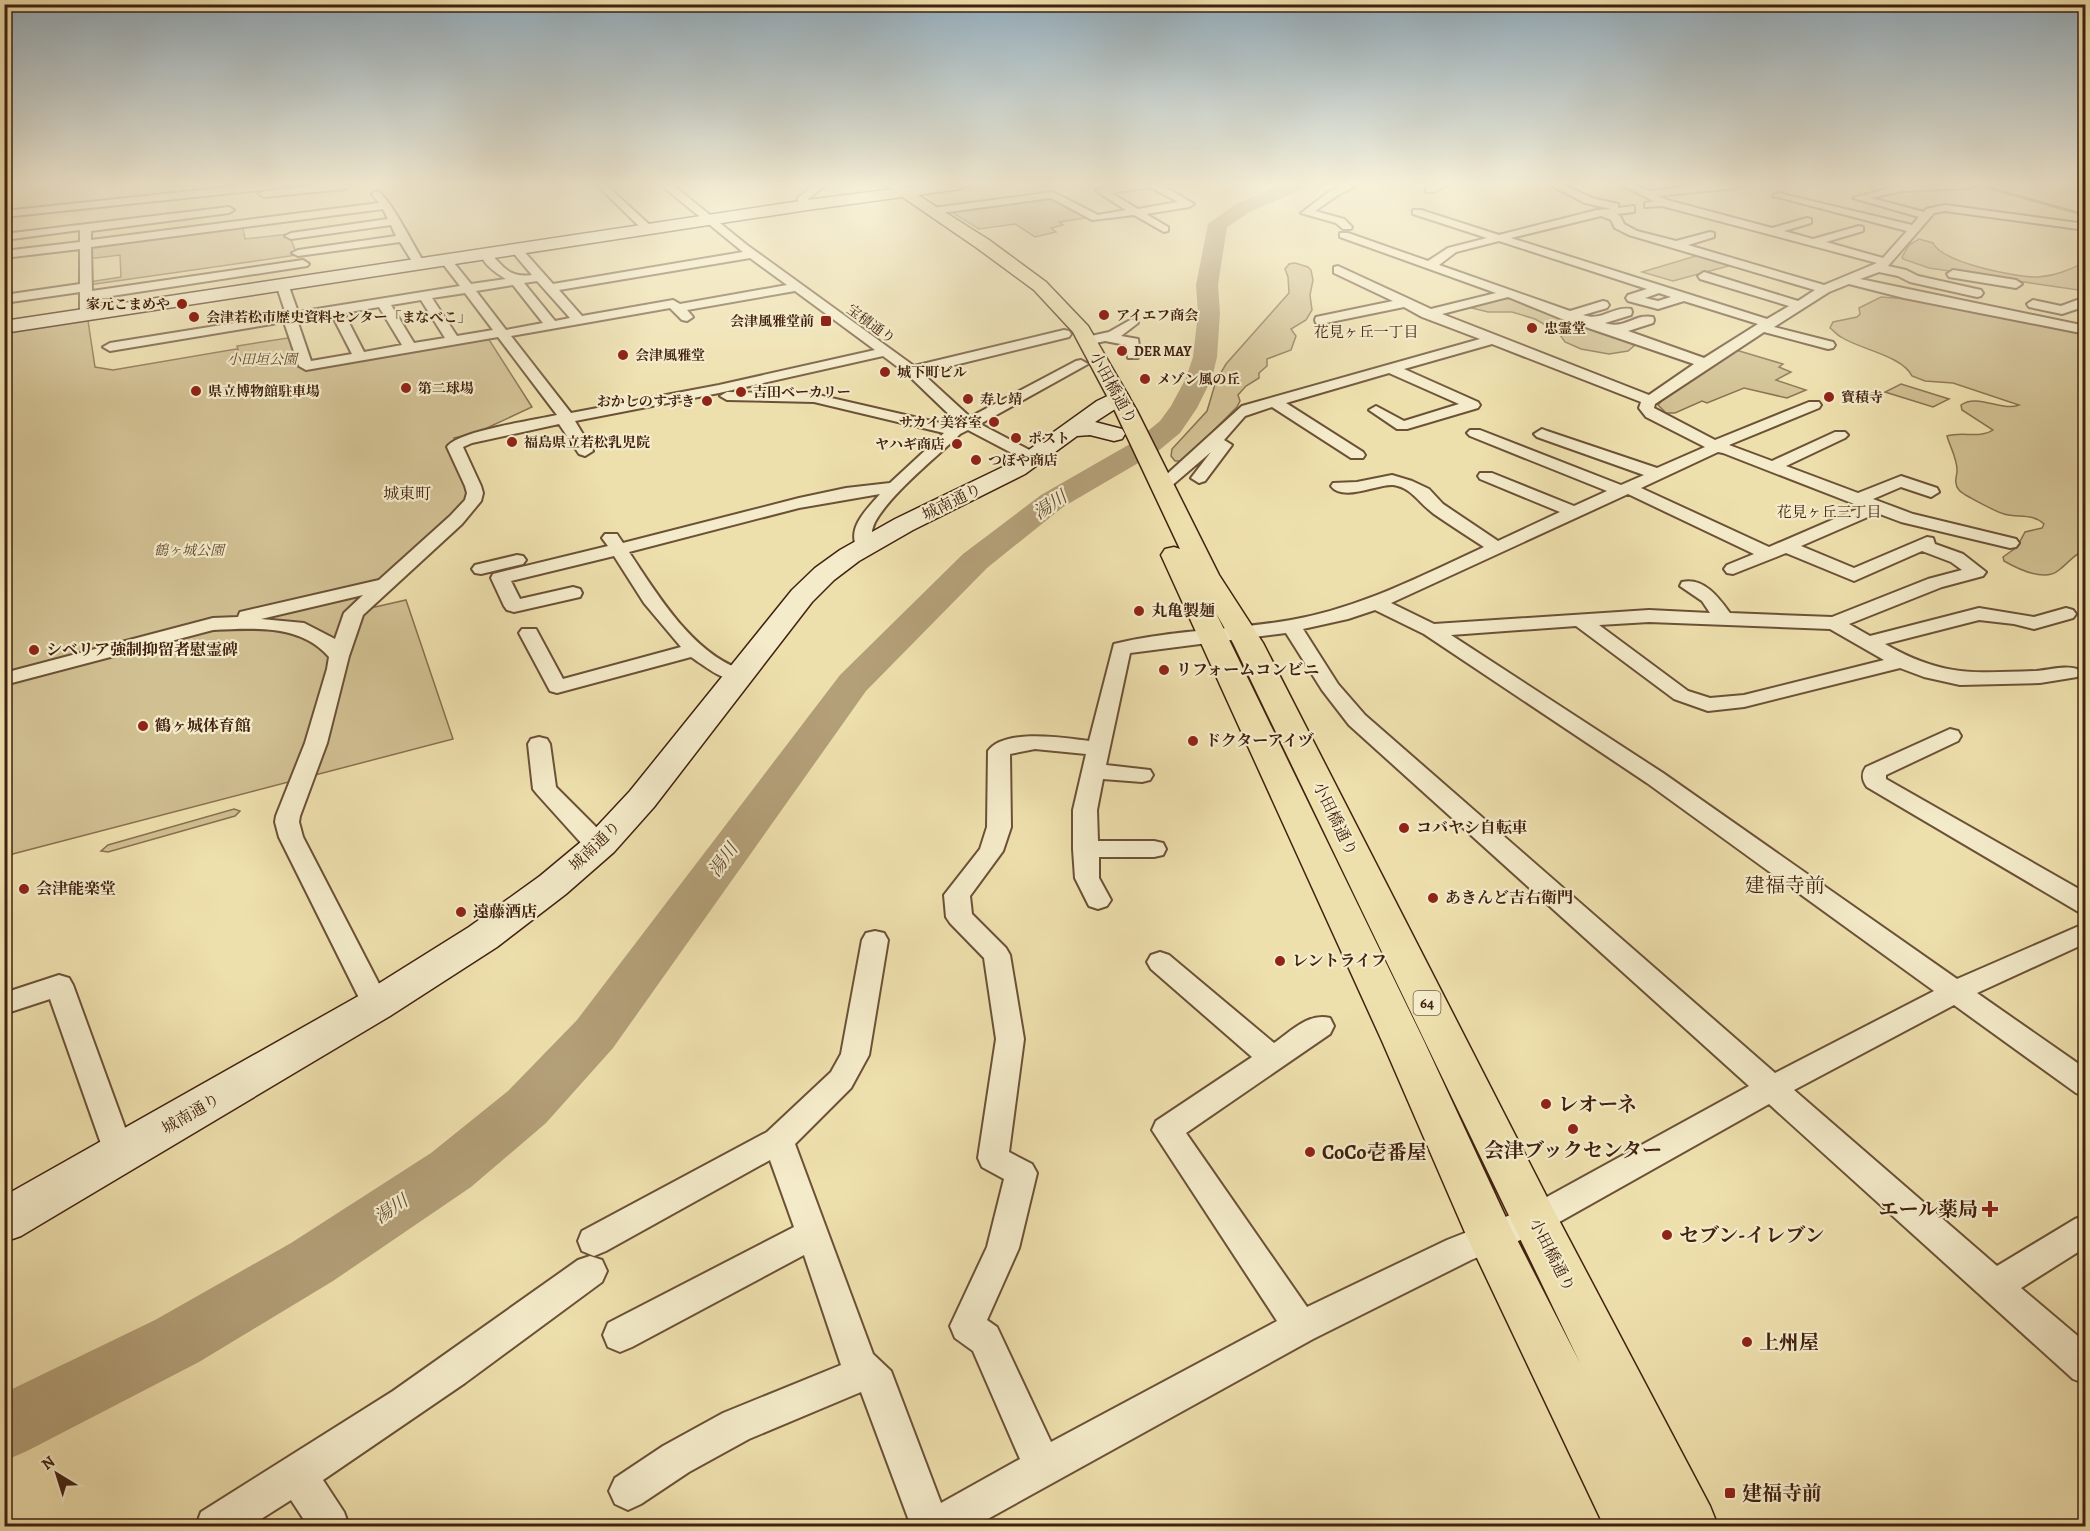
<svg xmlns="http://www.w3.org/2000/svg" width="2090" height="1531" viewBox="0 0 2090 1531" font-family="Alegreya,'Noto Serif JP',serif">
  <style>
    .green { fill: #d1c092; stroke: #897051; stroke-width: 1.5 }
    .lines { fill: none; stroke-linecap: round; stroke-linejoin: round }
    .stream { stroke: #856d4e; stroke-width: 3 }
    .river { fill: #b39f78; fill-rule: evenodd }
    .street-casing { stroke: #6c5137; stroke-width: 4 }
    .secondary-casing { stroke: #412110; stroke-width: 3 }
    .primary-casing { stroke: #412110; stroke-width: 3 }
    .street { fill: #f4ebca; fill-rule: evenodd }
    .secondary { fill: #f4ebca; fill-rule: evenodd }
    .primary { fill: #eee0ad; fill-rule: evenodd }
    .poi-dot { fill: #8f2418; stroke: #f4ebca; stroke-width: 2 }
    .labels { text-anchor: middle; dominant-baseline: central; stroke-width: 4.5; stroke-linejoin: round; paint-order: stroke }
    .far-poi-label { font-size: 14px; font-weight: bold; fill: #412110; stroke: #f4ebca; text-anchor: start }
    .far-street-label { font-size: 14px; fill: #412110; stroke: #f4ebca }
    .far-park-label { font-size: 14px; font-style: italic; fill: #654930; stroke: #f4ebca }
    .far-neighbourhood-label { font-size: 15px; fill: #412110; stroke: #f4ebca }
    .shield { fill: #f4ebca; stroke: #775e48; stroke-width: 1.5 }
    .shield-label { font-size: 15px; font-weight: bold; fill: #412110 }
    .street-label { font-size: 16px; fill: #412110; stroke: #f4ebca }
    .far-quarter-label { font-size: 16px; fill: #412110; stroke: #f4ebca }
    .poi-label { font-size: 16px; font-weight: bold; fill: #412110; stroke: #f4ebca; text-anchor: start }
    .water-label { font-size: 18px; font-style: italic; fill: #63472f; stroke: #f4ebca }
    .quarter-label { font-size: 20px; fill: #412110; stroke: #f4ebca }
    .near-poi-label { font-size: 20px; font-weight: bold; fill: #412110; stroke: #f4ebca; text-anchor: start }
  </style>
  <rect width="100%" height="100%" fill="#eee0ad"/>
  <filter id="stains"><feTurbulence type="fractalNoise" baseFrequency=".00333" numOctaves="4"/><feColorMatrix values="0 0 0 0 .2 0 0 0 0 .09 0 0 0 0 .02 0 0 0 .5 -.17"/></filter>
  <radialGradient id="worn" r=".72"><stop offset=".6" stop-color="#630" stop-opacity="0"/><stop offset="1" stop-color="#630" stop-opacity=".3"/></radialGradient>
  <g class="green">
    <polygon points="1055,196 1091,217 1059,222 1063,225 1051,228 1056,232 1035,237 1015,224 979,229 948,210"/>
    <polygon points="242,224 245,239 289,234 297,255 88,285 89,282 121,277 120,255 88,259 89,246"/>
    <path d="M1919 239 1933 243C1943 263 2015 277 2037 277 2053 276 2072 270 2085 261V291L1929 268 1903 259 1902 257 1909 245Z"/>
    <polygon points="1699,255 1732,265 1673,281 1642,272"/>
    <polygon points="1295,263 1308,267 1311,270 1313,280 1310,295 1312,310 1306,320 1291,329 1296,336 1291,350 1267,359 1267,366 1259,373 1259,378 1246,386 1238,395 1240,401 1237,407 1183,461 1175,461 1171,456 1172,449 1207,411 1216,381 1226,364 1289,293 1288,277 1285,269 1289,264"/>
    <path d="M1881 297 1908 299 1984 312 2085 332V554H2078C2070 559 2066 565 2059 570 2045 582 2018 569 2004 561L2003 557 2017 547 2025 532 2042 528 2044 524C2032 513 2019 518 2004 514 1997 512 1963 495 1959 490 1954 484 1956 478 1957 472 1958 460 1950 447 1947 436 1962 431 1980 439 1993 430L1962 410 1961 405C1977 393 2002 412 2019 405L1953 383 1925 381 1912 376C1903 356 1859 349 1841 337 1837 335 1834 331 1830 328L1833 322 1857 317 1860 314 1859 308Z"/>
    <polygon points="1502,298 1512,299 1631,342 1634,346 1628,351 1609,354 1581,349 1565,342 1558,332 1535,319 1512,312 1488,312 1472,308 1488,300"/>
    <polygon points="87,314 95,367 113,370 236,349 239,353 237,346 294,337 306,367 488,338 532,407 476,433 454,438 465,454 480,493 362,610 406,600 453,739 5,856 5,327"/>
    <polygon points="1736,350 1783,364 1779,367 1791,372 1776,380 1806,390 1787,398 1744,388 1707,403 1702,401 1675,413 1666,413 1658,405 1664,398"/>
    <polygon points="1901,384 1949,399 1933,407 1885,392"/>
    <polygon points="234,809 240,811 235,816 108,852 101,851 108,845"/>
  </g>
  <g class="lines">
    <polyline class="stream" points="1979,185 2078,213"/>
    <polygon class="river" points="1281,185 1306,185 1303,189 1250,212 1227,227 1218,285 1220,313 1217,357 1212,378 1197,408 1180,433 1157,452 1063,507 987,568 866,691 613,1048 546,1123 471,1187 333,1281 199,1362 27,1451 4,1461 4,1393 155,1320 291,1243 431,1153 508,1091 577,1020 840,675 963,554 1041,495 1137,440 1160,421 1171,406 1186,378 1193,357 1198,313 1196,285 1208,224 1236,204"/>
    <defs>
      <g id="street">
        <polygon points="249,185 285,185 280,188 4,217 4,211"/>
        <polygon points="322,185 350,186 345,189 264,197 259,194 264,191"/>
        <polygon points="597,185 606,185 652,227 652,231 644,231"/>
        <path d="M661 185H673L747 245 914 366 1064 330 1069 331 1071 334 1069 337 922 373 970 417 1076 361 1081 360 1088 364 980 424 1039 455 1041 458 1039 461H1027L968 430 960 434C935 459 892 492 875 522 871 530 871 537 873 545L870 549H858C845 529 868 508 880 494L799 508 629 552C657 594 695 658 747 671L750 675 747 679C726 685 708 668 691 657L557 693 550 691 519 633 522 629H536L563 679 681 647 644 603 614 556 511 581 520 599 573 587 580 589 582 593 580 597 514 612 507 610 504 606 491 578 493 574 608 546 602 538 605 534H617L623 543 799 498 846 488 890 483 944 433 814 402 727 400 720 396 727 392 814 394 953 426 958 423 907 374 883 356 719 393 575 421 593 451 585 456 579 454 559 424 472 443 463 447 481 486 483 493 481 501 462 524 363 615 349 656 327 743 300 816 299 822 303 837 390 1005 386 1012 376 1015 366 1012 279 837 275 822 276 816 305 743 327 669 329 657C301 624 253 628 213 630L4 685V673L213 618 238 617 240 612 379 580 450 516 465 500 467 493 465 486 447 447C457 431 536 420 557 415L498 337 306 370 299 366 284 322 110 351 103 347 110 343 284 315 286 314 276 284 282 280 288 284 298 312 460 286 440 260 446 257 450 258 471 284 506 279C496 273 481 263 481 252 498 249 499 280 532 275L510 249 516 246 520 247 553 284 743 252ZM750 258 787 285 680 304 673 300 582 316 559 290ZM537 281 570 318 555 321 524 283ZM513 285 543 323 506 330 476 291ZM795 291 875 350 719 385 571 413 511 336 670 308 682 320 687 321 693 317 687 310ZM465 293 493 330 457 336 432 298ZM421 300 445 338 414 343 391 305ZM379 307 402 345 364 352 344 313ZM332 315 352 354 311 361 297 320ZM363 595 344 613 335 639 304 623 261 619Z"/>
        <polygon points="814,185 826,185 808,199 812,205 811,207 803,207 797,199"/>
        <path d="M1121 185H1162L1194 204 1189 207 1146 214 1168 227V231L1164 232 1134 215 1092 220 1051 198 933 214 928 211 933 208 1053 192 1098 215 1126 210 1096 191 1101 188ZM1150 187 1178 202 1138 209 1111 193Z"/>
        <polygon points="1344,185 1358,185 1338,195 1315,211 1344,219 1352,227 1351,229 1343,229 1336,223 1301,213 1330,191"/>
        <polygon points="1433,185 1447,185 1434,192 1426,192 1426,188"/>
        <path d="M1550 185H1564L1592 198 1618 204V208L1634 206V212L1617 214 1620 216 1624 224 1637 231 1676 241 1710 232 1714 233V237L1688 245 1824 285 1877 263 1662 206 1645 207V203L1654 201 1621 185H1635L1649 191 1702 185H1741L1736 188 1658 196 1667 200 1772 228 1807 218 1811 219V223L1784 231 1813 239 1859 226 1863 227V231L1826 242 1883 258 1907 231 1773 196 1778 193 1912 225 1919 217 1853 198 1901 185H1974L1969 188 1902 191 1871 198 1924 212 1926 209 1945 205 2086 224V230L1945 211 1934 213 1888 266 1906 270 1918 276 1981 290 1983 293 1981 296 1977 297 1910 282 1898 276 1879 272 1860 279 2086 326V334L1904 298 1849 284 1829 292 1774 327 1833 342 1835 345 1833 348 1828 349 1764 332 1655 404 1654 408 1715 440 1809 402H1819L1821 405 1819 408 1729 445 1772 461 1835 432H1845L1848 435 1845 438 1786 466 1858 493 1901 476 1937 488 1939 492 1931 497 1901 487 1873 499 1913 514 2016 539 2019 543 2016 547 2010 548 1901 522 1877 513 1801 546 1854 568 1927 537 1933 538 1935 544 1963 554 1986 572 1983 576 1942 587 1849 624 1870 636 1979 608 2034 617 2066 608 2073 610 2076 614 2073 618 2034 629 2014 624 1979 620 1885 644C1943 677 1972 673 2036 671 2050 670 2064 665 2077 669L2080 673 2077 677 2040 683 1960 685 1924 677 1900 668 1744 707 1708 711 1674 699 1576 626 1451 635 1663 773 1957 979 2086 923V943L1977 993 2086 1069V1097L2076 1093 1954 1005 1794 1090 1997 1266 2075 1219 2086 1215V1247L2021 1288 2086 1343V1384L2073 1379 1769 1104 1545 1230 1471 1260 1313 1339 975 1526H911L861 1392 749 1439 689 1472 641 1504 628 1510 615 1504 609 1491 615 1478 663 1446 723 1413 841 1365 804 1255 632 1347 620 1352 608 1347 603 1335 608 1323 794 1227 770 1160 606 1251 594 1256 582 1251 578 1241 582 1231 767 1132 831 1072 841 1054 862 940 866 933 875 931 884 933 888 940 869 1055 851 1088 795 1144 873 1354 891 1371 941 1503 1020 1459 973 1351 955 1338 950 1326 987 1247 1004 1179 982 1167 978 1158 996 1039 984 958 950 923 946 917 944 895 980 849 987 827 988 751C1004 728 1065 738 1089 741L1114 644C1170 630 1234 630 1291 620 1360 608 1421 576 1484 547 1467 536 1450 525 1434 514 1420 504 1411 487 1393 485 1377 484 1343 502 1331 486L1333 483 1357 482 1392 475 1412 481 1429 489 1443 504 1498 541 1560 512 1480 479 1478 476 1480 473H1492L1574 506 1607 491 1470 436 1467 433 1470 430H1480L1621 485 1644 475 1537 437 1534 434 1542 429 1547 431 1657 468 1705 447 1646 417 1639 408 1641 402 1492 344 1404 369 1478 402 1480 405 1478 408 1407 429H1397L1369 410 1376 406 1404 421 1459 404 1389 373 1286 403 1363 452 1365 455 1363 458H1351L1272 407 1245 416 1224 440 1232 445 1205 481 1199 483 1191 478 1211 452 1169 488 1163 490 1155 485 1242 406 1480 339 1422 317 1404 307 1321 324 1316 323 1315 320 1316 317 1393 301 1334 273V267L1338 266 1431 309 1496 293 1340 237V233H1348L1428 261 1448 248 1487 238 1413 214V210H1421L1499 235 1597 210 1611 209 1585 203ZM1601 216 1611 220 1615 228 1629 235 1815 290 1798 301 1704 272 1698 276 1700 279 1789 306 1767 319 1511 238ZM1499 241 1647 289 1628 295 1626 298 1628 301 1658 309 1684 301 1758 324 1704 358 1628 331 1653 323 1654 320 1653 317C1635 313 1624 330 1605 323L1631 315 1632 312 1631 309C1613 306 1602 322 1583 315L1607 308 1609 305 1607 302 1603 301 1570 311 1439 265 1456 252ZM1659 293 1671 297 1658 301 1645 298ZM1508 297 1562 319 1694 364 1649 395 1442 314ZM1718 452 1723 453 1862 507 1769 547 1641 488ZM1628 494 1754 554 1727 565 1724 569 1727 573 1733 574 1786 553 1854 581 1922 551 1951 562 1962 570 1928 579 1832 617 1730 613C1719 598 1704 577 1682 582L1680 586 1702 601 1710 613 1649 610 1434 624 1391 603ZM1375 610 1424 634 1647 783 1934 991 1775 1073 1365 715 1338 684 1303 629 1348 619ZM1649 622 1830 629 1884 660 1744 695 1710 698 1688 691 1599 625ZM1286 633 1322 690 1349 725 1749 1086 1523 1210 1447 1240 1307 1307 1186 1133 1330 1034 1334 1026 1330 1018C1309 1012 1290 1032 1274 1043L1169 955 1160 952 1151 955 1147 962 1151 969 1252 1057 1156 1121 1152 1130 1277 1321 1051 1442 997 1327 987 1320 1019 1248 1037 1173 1032 1164 1009 1152 1024 1039 1010 955 1006 948 972 914 970 896 1003 851 1011 827 1010 754 1035 749 1086 754 1073 810V849L1075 878 1089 906 1098 909 1107 906 1111 900 1099 878V857H1154L1163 855 1166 849 1163 843 1154 841H1098L1097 810 1103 779 1142 782 1150 780 1153 775 1150 770 1106 765 1130 653Z"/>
        <path d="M377 191C390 197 415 249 425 264L423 266H415L400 242 298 256 292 253 298 250 396 236 391 225 291 239 285 236 291 233 388 219 383 209 91 247 92 291 303 260 309 264 307 266 92 299V311L86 315 80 311V292L4 303V295L80 284V249L4 258V251L80 242V230L4 240V234L229 207 234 210 229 213 91 231V240L379 203 372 194Z"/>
        <polygon points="1953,270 2016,280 2022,284 2016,288 1949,277 1947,274"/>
        <polygon points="2080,299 2086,299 2086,306 2062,314 2029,307 2027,304 2033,300 2061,306"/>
        <polygon points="1132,319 1138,323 1121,336 1138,339 1140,355 1138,358 1128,358 1126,345 1105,341 1087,345 1080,341 1082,338 1109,332"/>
        <polygon points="517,555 523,556 526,560 523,564 481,574 475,573 472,569 475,565"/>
        <path d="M1950 729 1958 731 1961 736 1958 741 1886 775V779L2086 893V914L2077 911 1867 787C1862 780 1861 774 1866 767Z"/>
        <polygon points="539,737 547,739 550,744 556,787 613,844 610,850 601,852 582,844 537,794 533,789 528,744 531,739"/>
        <polygon points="59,975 69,978 73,985 135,1155 131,1164 120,1168 109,1164 105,1155 50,999 4,1014 4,993"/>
        <polygon points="590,1256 602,1260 607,1271 602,1282 465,1383 323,1480 344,1512 349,1526 308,1526 291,1500 250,1526 196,1526 201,1512 393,1391 578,1260"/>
      </g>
      <g id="secondary">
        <polygon points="925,185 968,185 961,189 807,210 4,333 4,321 807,200"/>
        <polygon points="1118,391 1126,392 1129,397 1126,402 1095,422 1122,429 1125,434 1122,439 1114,441 1090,435 1077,436 1025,474 913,530 859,561 834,580 812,602 654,807 614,852 566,894 497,947 390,1016 21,1236 4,1242 4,1196 362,994 469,927 540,876 588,836 630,791 792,590 815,568 840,550 895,519 1009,464 1097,401"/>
      </g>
      <path id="primary" d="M885 185H902L989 240 1046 282 1088 326 1137 411 1219 575 1263 643 1551 1205 1710 1506 1718 1526H1604L1467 1237 1382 1041 1161 555 1165 549 1174 547 1180 549 1115 411 1073 332 1034 290 977 248ZM1216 613 1233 643 1580 1363 1508 1222 1424 1041Z"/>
    </defs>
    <use href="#street" class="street-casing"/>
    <use href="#secondary" class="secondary-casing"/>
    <use href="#primary" class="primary-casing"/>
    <use href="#street" class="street"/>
    <use href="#secondary" class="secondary"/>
    <use href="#primary" class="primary"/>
  </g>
  <linearGradient id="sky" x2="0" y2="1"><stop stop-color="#93acbb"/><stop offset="0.46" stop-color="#f7f1da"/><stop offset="1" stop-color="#f7f1da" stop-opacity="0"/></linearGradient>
  <rect width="2090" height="400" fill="url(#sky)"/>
  <g class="poi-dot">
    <circle cx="182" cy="304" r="6"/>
    <circle cx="1104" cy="315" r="6"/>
    <circle cx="194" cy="317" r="6"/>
    <rect x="820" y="315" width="12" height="12" rx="3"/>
    <circle cx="1532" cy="328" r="6"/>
    <circle cx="1122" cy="351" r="6"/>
    <circle cx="623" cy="355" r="6"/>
    <circle cx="885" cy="372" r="6"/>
    <circle cx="1145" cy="379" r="6"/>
    <circle cx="406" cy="388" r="6"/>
    <circle cx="196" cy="391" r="6"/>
    <circle cx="741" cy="392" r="6"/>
    <circle cx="1829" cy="397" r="6"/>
    <circle cx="968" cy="399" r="6"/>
    <circle cx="707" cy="401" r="6"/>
    <circle cx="994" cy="422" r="6"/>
    <circle cx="1016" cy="438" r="6"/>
    <circle cx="512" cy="442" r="6"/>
    <circle cx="957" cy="444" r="6"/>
    <circle cx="976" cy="460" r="6"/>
    <circle cx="1139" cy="611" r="6"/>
    <circle cx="34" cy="650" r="6"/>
    <circle cx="1164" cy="670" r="6"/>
    <circle cx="143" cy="726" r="6"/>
    <circle cx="1193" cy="741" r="6"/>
    <circle cx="1404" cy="828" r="6"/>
    <circle cx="24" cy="889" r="6"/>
    <circle cx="1433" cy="898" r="6"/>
    <circle cx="461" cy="912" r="6"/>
    <circle cx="1280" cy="961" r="6"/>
    <circle cx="1546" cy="1104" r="6"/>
    <circle cx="1573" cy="1129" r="6"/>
    <circle cx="1310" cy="1152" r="6"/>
    <path d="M1987 1200h6v6h6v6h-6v6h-6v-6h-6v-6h6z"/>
    <circle cx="1667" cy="1235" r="6"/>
    <circle cx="1747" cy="1342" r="6"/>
    <rect x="1724" y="1487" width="12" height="12" rx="3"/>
  </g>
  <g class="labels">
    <g class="far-poi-label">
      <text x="170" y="304" text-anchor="end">家元こまめや</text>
      <text x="1116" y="315">アイエフ商会</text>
      <text x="206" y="317">会津若松市歴史資料センター「まなべこ」</text>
      <text x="814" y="321" text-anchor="end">会津風雅堂前</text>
      <text x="1544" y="328">忠霊堂</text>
      <text x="1134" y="351">DER MAY</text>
      <text x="635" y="355">会津風雅堂</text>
      <text x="897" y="372">城下町ビル</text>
      <text x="1157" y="379">メゾン風の丘</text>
      <text x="418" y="388">第二球場</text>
      <text x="208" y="391">県立博物館駐車場</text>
      <text x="753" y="392">吉田ベーカリー</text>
      <text x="1841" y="397">寳積寺</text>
      <text x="980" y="399">寿し靖</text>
      <text x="695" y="401" text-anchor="end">おかしのすずき</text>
      <text x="982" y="422" text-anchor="end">サカイ美容室</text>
      <text x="1028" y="438">ポスト</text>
      <text x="524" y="442">福島県立若松乳児院</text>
      <text x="945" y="444" text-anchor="end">ヤハギ商店</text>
      <text x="988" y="460">つぼや商店</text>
    </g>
    <g class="far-street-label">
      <text transform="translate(871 324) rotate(36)">宝積通り</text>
    </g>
    <g class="far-park-label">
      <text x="262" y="359">小田垣公園</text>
      <text x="189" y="550">鶴ヶ城公園</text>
    </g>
    <g class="far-neighbourhood-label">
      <text x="1366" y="332">花見ヶ丘一丁目</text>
      <text x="1829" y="512">花見ヶ丘三丁目</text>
    </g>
    <rect class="shield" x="1413.5" y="991" width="27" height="24" rx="4.5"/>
    <g class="shield-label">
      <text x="1427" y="1003">64</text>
    </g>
    <g class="street-label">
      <text transform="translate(1113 388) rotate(61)">小田橋通り</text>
      <text transform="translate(952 502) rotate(-26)">城南通り</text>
      <text transform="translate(1335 819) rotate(64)">小田橋通り</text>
      <text transform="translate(595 846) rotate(-44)">城南通り</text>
      <text transform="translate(191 1114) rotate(-30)">城南通り</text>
      <text transform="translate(1552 1255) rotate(63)">小田橋通り</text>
    </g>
    <g class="far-quarter-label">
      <text x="407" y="494">城東町</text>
    </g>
    <g class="poi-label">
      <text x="1151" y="611">丸亀製麺</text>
      <text x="46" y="650">シベリア強制抑留者慰霊碑</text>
      <text x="1176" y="670">リフォームコンビニ</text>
      <text x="155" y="726">鶴ヶ城体育館</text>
      <text x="1205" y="741">ドクターアイヅ</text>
      <text x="1416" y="828">コバヤシ自転車</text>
      <text x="36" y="889">会津能楽堂</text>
      <text x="1445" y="898">あきんど吉右衛門</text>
      <text x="473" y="912">遠藤酒店</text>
      <text x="1292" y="961">レントライフ</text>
    </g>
    <g class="water-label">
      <text transform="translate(1050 505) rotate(-34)">湯川</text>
      <text transform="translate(723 860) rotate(-54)">湯川</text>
      <text transform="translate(391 1209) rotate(-34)">湯川</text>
    </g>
    <g class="quarter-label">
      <text x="1785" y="885">建福寺前</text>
    </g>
    <g class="near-poi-label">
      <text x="1558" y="1104">レオーネ</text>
      <text x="1573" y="1150" text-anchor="middle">会津ブックセンター</text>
      <text x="1322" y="1152">CoCo壱番屋</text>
      <text x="1978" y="1209" text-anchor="end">エール薬局</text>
      <text x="1679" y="1235">セブン-イレブン</text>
      <text x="1759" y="1342">上州屋</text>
      <text x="1742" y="1493">建福寺前</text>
    </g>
  </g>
  <rect width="2090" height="1531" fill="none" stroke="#eee0ad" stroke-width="24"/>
  <rect x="6" y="6" width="2078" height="1519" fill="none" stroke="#412110" stroke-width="3"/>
  <rect x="12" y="12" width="2066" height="1507" fill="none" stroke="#412110" stroke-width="1.5"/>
  <g transform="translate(57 1474) rotate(322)" stroke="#f4ebca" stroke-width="4.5" paint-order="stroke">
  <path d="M0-4.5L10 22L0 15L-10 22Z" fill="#412110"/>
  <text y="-9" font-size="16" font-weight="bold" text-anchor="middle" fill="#412110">N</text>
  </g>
  <rect width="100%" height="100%" filter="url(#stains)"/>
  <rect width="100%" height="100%" fill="url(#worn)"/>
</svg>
